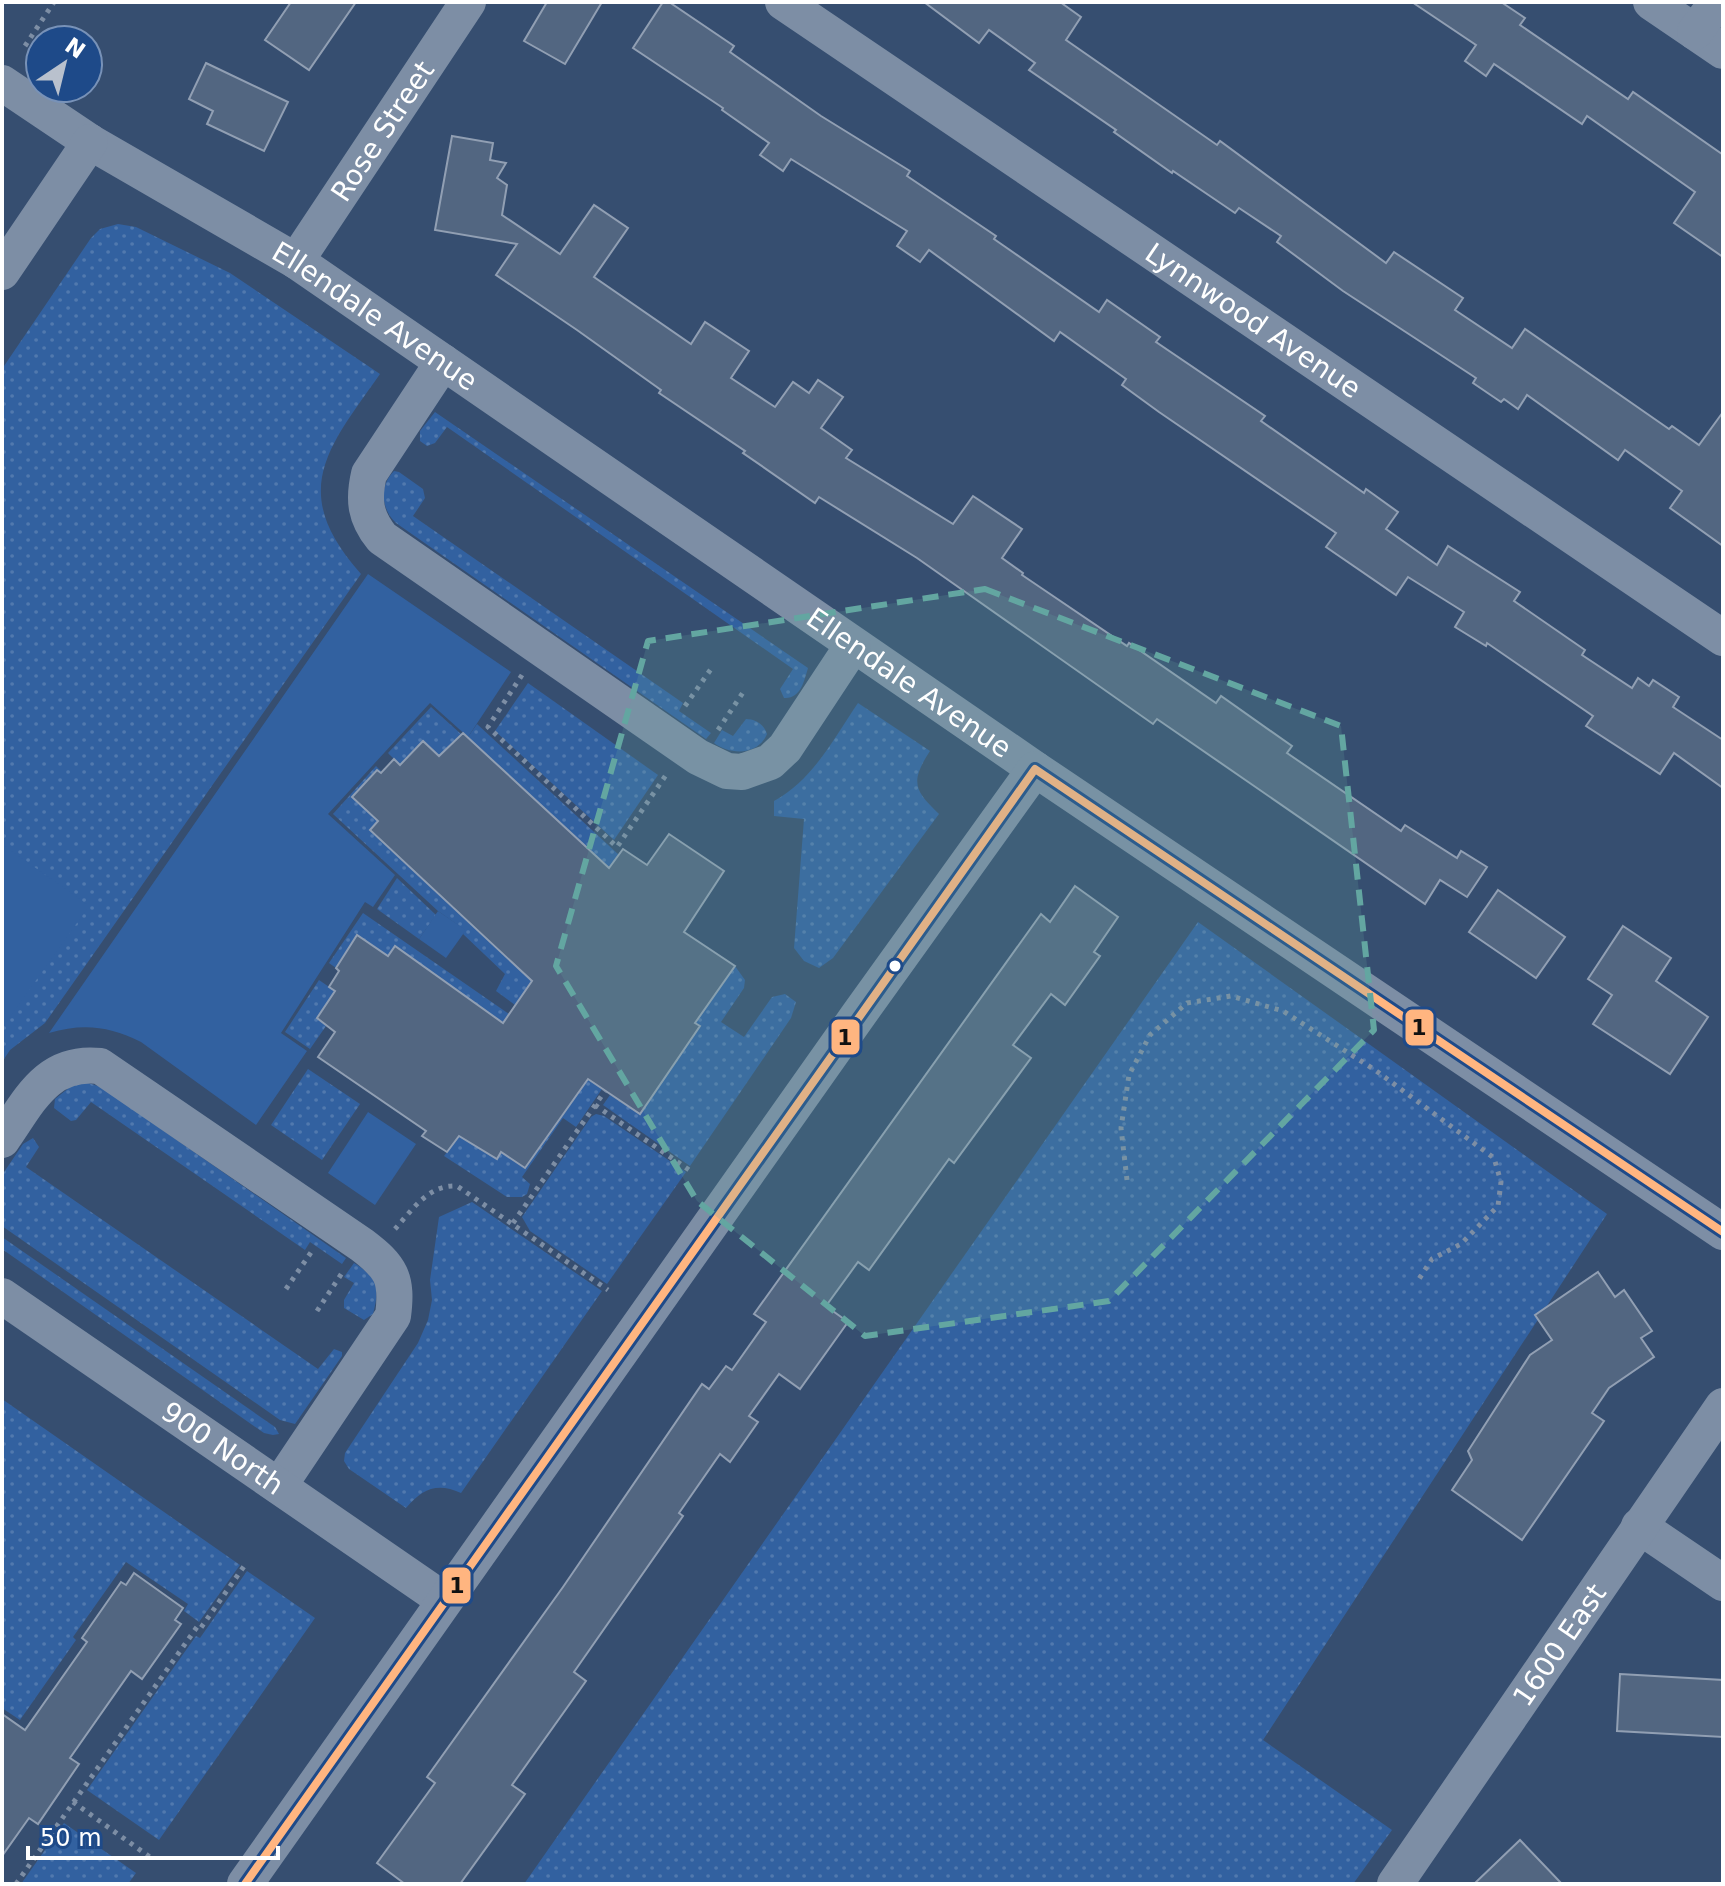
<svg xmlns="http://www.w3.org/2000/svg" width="1725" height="1886" viewBox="0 0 1725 1886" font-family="'DejaVu Sans',sans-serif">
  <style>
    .grass { fill: url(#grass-dots) }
    .park { fill: #3261a0 }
    .building { fill: #526681; stroke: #919fb3; stroke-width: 2 }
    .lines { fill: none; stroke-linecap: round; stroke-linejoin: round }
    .path { stroke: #7d8ea5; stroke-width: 5; stroke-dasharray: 4 6; stroke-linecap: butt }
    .minor { stroke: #7d8ea5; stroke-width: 36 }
    .bus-1-casing { stroke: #1e4a89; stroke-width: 14 }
    .bus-1 { stroke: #ffb580; stroke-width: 8 }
    .marked { fill: #63a6a1; fill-opacity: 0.2; stroke: #63a6a1; stroke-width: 6; stroke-dasharray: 16 10; stroke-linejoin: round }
    .bus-dot { fill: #fff; stroke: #1e4a89; stroke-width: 3 }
    .labels { text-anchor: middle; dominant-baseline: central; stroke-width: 6; stroke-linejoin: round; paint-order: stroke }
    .street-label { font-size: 28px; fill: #fff; stroke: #1e4a89 }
    .line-badge { stroke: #1e4a89; stroke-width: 3 }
    .pale-badge-label { font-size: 22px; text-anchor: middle; font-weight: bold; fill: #111 }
  </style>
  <defs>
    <pattern id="grass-dots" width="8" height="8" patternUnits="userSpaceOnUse" patternTransform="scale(2)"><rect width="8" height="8" fill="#3261a0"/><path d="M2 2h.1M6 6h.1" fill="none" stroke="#5179ae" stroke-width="1.8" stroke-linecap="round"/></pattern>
  </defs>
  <rect width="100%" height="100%" fill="#364e70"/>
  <g class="grass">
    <path d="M118 224 136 227 230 273 380 374C327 449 288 492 361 574L45 1023 10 1050 2 1062V369L91 238 100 229Z"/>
    <path d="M435 412 808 668C804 681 801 699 784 698L780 689 793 669 447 427 435 443 427 446 420 441V431Z"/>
    <path d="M394 471 399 472 423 489 425 498 413 516 683 703 679 711 711 733 706 739 396 523C381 509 379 486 394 471Z"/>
    <polygon points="528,683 658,775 614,840 495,731"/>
    <path d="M858 703 930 751C910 782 914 790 939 814L833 958 819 968 804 961 794 948 804 819 774 816V801C813 780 834 738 858 703Z"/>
    <polygon points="431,707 462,735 439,756 423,741 400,765 388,753"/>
    <path d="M746 719C755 719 764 724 767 734 758 756 730 755 714 743L722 730 733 736Z"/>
    <polygon points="477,724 619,855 609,868 468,737"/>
    <polygon points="376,766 382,772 376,770 352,797 378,821 371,830 532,981 515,1005 496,991 505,974 463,934 465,930 438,911 333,814"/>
    <polygon points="397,878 436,915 419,939 377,909"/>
    <polygon points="363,913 509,1014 503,1023 395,947 388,956 357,936 336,968 329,963"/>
    <polygon points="1198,922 1607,1214 1263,1740 1392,1830 1353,1884 524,1884"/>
    <polygon points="735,966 745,980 744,988 721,1022 744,1037 772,997 785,994 796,1002 791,1018 690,1166 603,1105 610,1095 640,1114 699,1027 682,1014 711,999"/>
    <polygon points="319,980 335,991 317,1018 326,1026 310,1049 285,1032"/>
    <polygon points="308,1069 360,1104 322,1160 271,1125"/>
    <polygon points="588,1079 602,1089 576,1127 563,1118 522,1177 530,1184 527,1194 522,1197 507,1197 444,1156 459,1136 497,1159 501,1152"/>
    <polygon points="85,1082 101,1087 346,1258 342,1264 310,1242 305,1250 91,1102 76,1120 71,1121 54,1108 55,1099 70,1087"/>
    <polygon points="596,1114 604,1116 686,1172 607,1284 530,1231 522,1217 591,1117"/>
    <polygon points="33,1138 39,1147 26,1167 318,1369 334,1349 342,1352 342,1356 295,1424 280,1420 2,1226 2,1175 23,1144"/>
    <path d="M472 1202 602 1291 461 1493C437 1482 422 1489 406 1508L349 1469 344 1461 345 1453 418 1343 428 1320 432 1300 430 1280 439 1217Z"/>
    <polygon points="2,1237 275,1427 279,1434 273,1435 264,1433 2,1249"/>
    <path d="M354 1263C378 1278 380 1287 373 1314L364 1320 344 1308V1300L354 1283 344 1277Z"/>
    <polygon points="2,1399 240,1565 199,1622 184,1611 188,1604 126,1562 73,1637 76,1640 20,1720 2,1708"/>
    <polygon points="247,1571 315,1618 159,1840 87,1790 196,1636 200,1638"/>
    <polygon points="64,1823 136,1873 128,1884 21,1884"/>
  </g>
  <g class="park">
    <path d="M368 574 511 672 468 737 430 703 328 814 395 875 373 907 365 902 281 1033 307 1051 256 1125 141 1042C109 1026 83 1023 49 1033Z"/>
    <polygon points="2,844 89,906 2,1028"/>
    <polygon points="438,911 466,930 446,958 419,939"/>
    <polygon points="368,1112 416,1144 375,1205 328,1173"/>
  </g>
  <g class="building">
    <polygon points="291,2 356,2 309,70 265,40"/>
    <polygon points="547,2 602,2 565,64 524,41"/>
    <polygon points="663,2 669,2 734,46 730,52 821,116 910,171 907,176 996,236 994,239 1099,312 1107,300 1160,337 1156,342 1265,416 1261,421 1364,493 1366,489 1398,512 1386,529 1437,565 1448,546 1520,592 1514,601 1585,650 1582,655 1632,688 1638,678 1649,686 1653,680 1679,697 1673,707 1723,740 1723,788 1674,753 1660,774 1586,726 1593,716 1487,643 1486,646 1455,627 1464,612 1408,577 1396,595 1326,547 1336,533 1159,412 1122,385 1126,379 1060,332 1054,341 929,250 920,262 897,246 907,231 791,159 783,171 760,155 769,143 722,110 723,108 633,48"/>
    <polygon points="924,2 1060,2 1081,17 1066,40 1217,145 1220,141 1386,263 1394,252 1463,298 1455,310 1512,348 1525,329 1669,429 1672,426 1699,445 1723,412 1723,546 1670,508 1682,491 1625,450 1618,460 1527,395 1518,409 1504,399 1501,402 1473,383 1476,378 1343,291 1277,242 1281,236 1239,208 1235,213 1173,171 1172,173 1114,132 1116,130 1029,70 1035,63 989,30 979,43"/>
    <polygon points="1412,2 1501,2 1525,18 1520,25 1628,99 1633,92 1722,154 1723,152 1723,257 1674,223 1695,192 1587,116 1582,124 1494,64 1486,76 1465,61 1476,45"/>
    <polygon points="206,63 288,102 264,151 207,124 213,111 189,99"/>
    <polygon points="452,136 493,143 490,160 506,163 497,178 507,185 502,215 560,254 594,205 628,228 594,277 691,344 705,322 749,351 731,378 775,407 793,382 809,393 818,380 843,397 821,428 852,450 846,458 953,524 973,496 1022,529 1002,558 1023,573 1022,575 1127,646 1129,643 1216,703 1221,696 1292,746 1287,753 1401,831 1405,825 1457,858 1461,851 1487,867 1467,897 1440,880 1425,904 1157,719 1153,724 917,558 819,497 815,503 743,453 745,451 659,393 661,390 577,330 496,275 517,244 435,230"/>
    <polygon points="463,733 609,868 623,849 647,865 669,834 724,871 684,932 735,966 695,1023 700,1026 640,1114 588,1079 525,1168 501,1152 497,1159 459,1136 447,1152 422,1136 426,1131 318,1057 335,1032 317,1018 335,991 329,987 339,971 336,968 357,935 388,956 395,946 503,1023 532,981 370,830 378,821 352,797 377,770 381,773 394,759 400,765 423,741 439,756"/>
    <polygon points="1075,886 1118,917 1094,952 1100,956 1065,1005 1051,994 1013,1045 1031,1058 954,1163 949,1159 869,1270 858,1262 826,1306 848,1322 800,1389 779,1374 749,1416 758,1422 730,1462 720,1454 679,1513 683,1516 574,1672 586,1681 512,1785 525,1794 460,1884 405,1884 377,1863 435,1783 427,1777 563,1587 702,1384 709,1389 726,1366 732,1370 766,1322 754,1314 1041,914 1050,922"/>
    <polygon points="1498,890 1565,937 1536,978 1469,932"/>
    <polygon points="1623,926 1671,958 1656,981 1708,1017 1670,1074 1593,1024 1612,995 1588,979"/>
    <polygon points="1598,1272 1615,1297 1624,1290 1652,1331 1641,1338 1654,1357 1609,1388 1592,1413 1604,1421 1522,1540 1452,1490 1472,1460 1468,1451 1530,1355 1552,1340 1535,1315"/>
    <polygon points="134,1573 183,1608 175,1620 181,1624 142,1679 131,1671 70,1758 79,1764 38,1824 29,1818 2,1856 2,1714 25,1730 87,1642 82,1638 121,1582 126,1585"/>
    <polygon points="1620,1674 1723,1680 1723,1737 1617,1731"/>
    <polygon points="1520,1840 1562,1884 1474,1884"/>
  </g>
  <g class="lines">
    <g class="path">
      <polyline points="25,46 54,2"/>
      <polyline points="522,675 488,727 617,847 666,775"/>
      <polyline points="685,706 711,669"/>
      <polyline points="718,730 744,691"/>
      <polyline points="595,1105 692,1172"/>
      <polyline points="1127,1180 1121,1128 1129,1075 1150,1035 1187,1003 1231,996 1283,1011 1375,1070 1494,1158 1501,1182 1498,1206 1461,1244 1432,1259 1417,1282"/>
      <polyline points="513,1223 605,1091"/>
      <path d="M395 1229C412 1210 429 1184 457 1186L608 1290"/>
      <polyline points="286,1289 312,1251"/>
      <polyline points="317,1311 342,1273"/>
      <polyline points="73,1802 154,1860"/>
      <polyline points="16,1884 197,1627 200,1629 247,1562"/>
    </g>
    <g class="minor">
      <path id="s1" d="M783 2 1723 638"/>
      <polyline points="1651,2 1723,51"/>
      <polyline points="1695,32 1717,2"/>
      <path id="s2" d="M2 83 90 142 296 261 1035 769 1723 1232"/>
      <path id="s3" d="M296 261 468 2"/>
      <polyline points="2,272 90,142"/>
      <path d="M443 362 369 474C363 500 365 517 382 538L698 757 727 771 742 772 770 762 785 748 853 645"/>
      <path d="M2 1140C29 1102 46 1060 100 1066L362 1245C391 1267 398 1278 393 1316L279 1486"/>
      <path id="s4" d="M2 1296 444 1600"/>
      <polyline points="1639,1526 1723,1583"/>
      <polyline points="245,1884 857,1017 1035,769"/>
      <path id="s5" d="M1395 1884 1723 1406"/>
    </g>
    <defs>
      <polyline id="bus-1" points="245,1884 1035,769 1723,1232"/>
    </defs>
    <use href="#bus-1" class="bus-1-casing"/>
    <use href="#bus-1" class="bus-1"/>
  </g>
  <path class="marked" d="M985 589 1341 726 1374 1030 1109 1301 865 1336 697 1201 556 966 648 641Z"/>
  <circle class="bus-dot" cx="895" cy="966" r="7"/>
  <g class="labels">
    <g class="street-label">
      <text stroke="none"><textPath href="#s3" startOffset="156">Rose Street</textPath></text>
      <text stroke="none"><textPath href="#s2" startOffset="440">Ellendale Avenue</textPath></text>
      <text stroke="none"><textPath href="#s1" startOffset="568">Lynnwood Avenue</textPath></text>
      <text stroke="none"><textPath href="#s2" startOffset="1088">Ellendale Avenue</textPath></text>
      <text stroke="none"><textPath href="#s4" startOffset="268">900 North</textPath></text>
      <text stroke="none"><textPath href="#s5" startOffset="290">1600 East</textPath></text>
    </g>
  </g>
  <g class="line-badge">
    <rect x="1404" y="1008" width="31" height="39" rx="8" fill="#ffb580"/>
    <rect x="830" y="1018" width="31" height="38" rx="8" fill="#ffb580"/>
    <rect x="441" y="1566" width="31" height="39" rx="8" fill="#ffb580"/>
  </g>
  <g class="pale-badge-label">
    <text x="1419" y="1035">1</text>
    <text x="845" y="1045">1</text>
    <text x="457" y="1593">1</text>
  </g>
  <rect width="1725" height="1886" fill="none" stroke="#ffffff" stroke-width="8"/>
  <g transform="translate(64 64) rotate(35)"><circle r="38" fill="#1e4a89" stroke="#7892b8" stroke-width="2"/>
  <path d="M0-6L14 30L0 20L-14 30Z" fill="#b9c1cd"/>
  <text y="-12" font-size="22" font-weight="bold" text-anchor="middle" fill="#ffffff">N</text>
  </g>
  <path d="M28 1846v12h250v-12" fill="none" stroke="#ffffff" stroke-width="4"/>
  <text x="40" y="1846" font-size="24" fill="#ffffff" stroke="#1e4a89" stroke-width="6" paint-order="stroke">50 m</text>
</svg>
